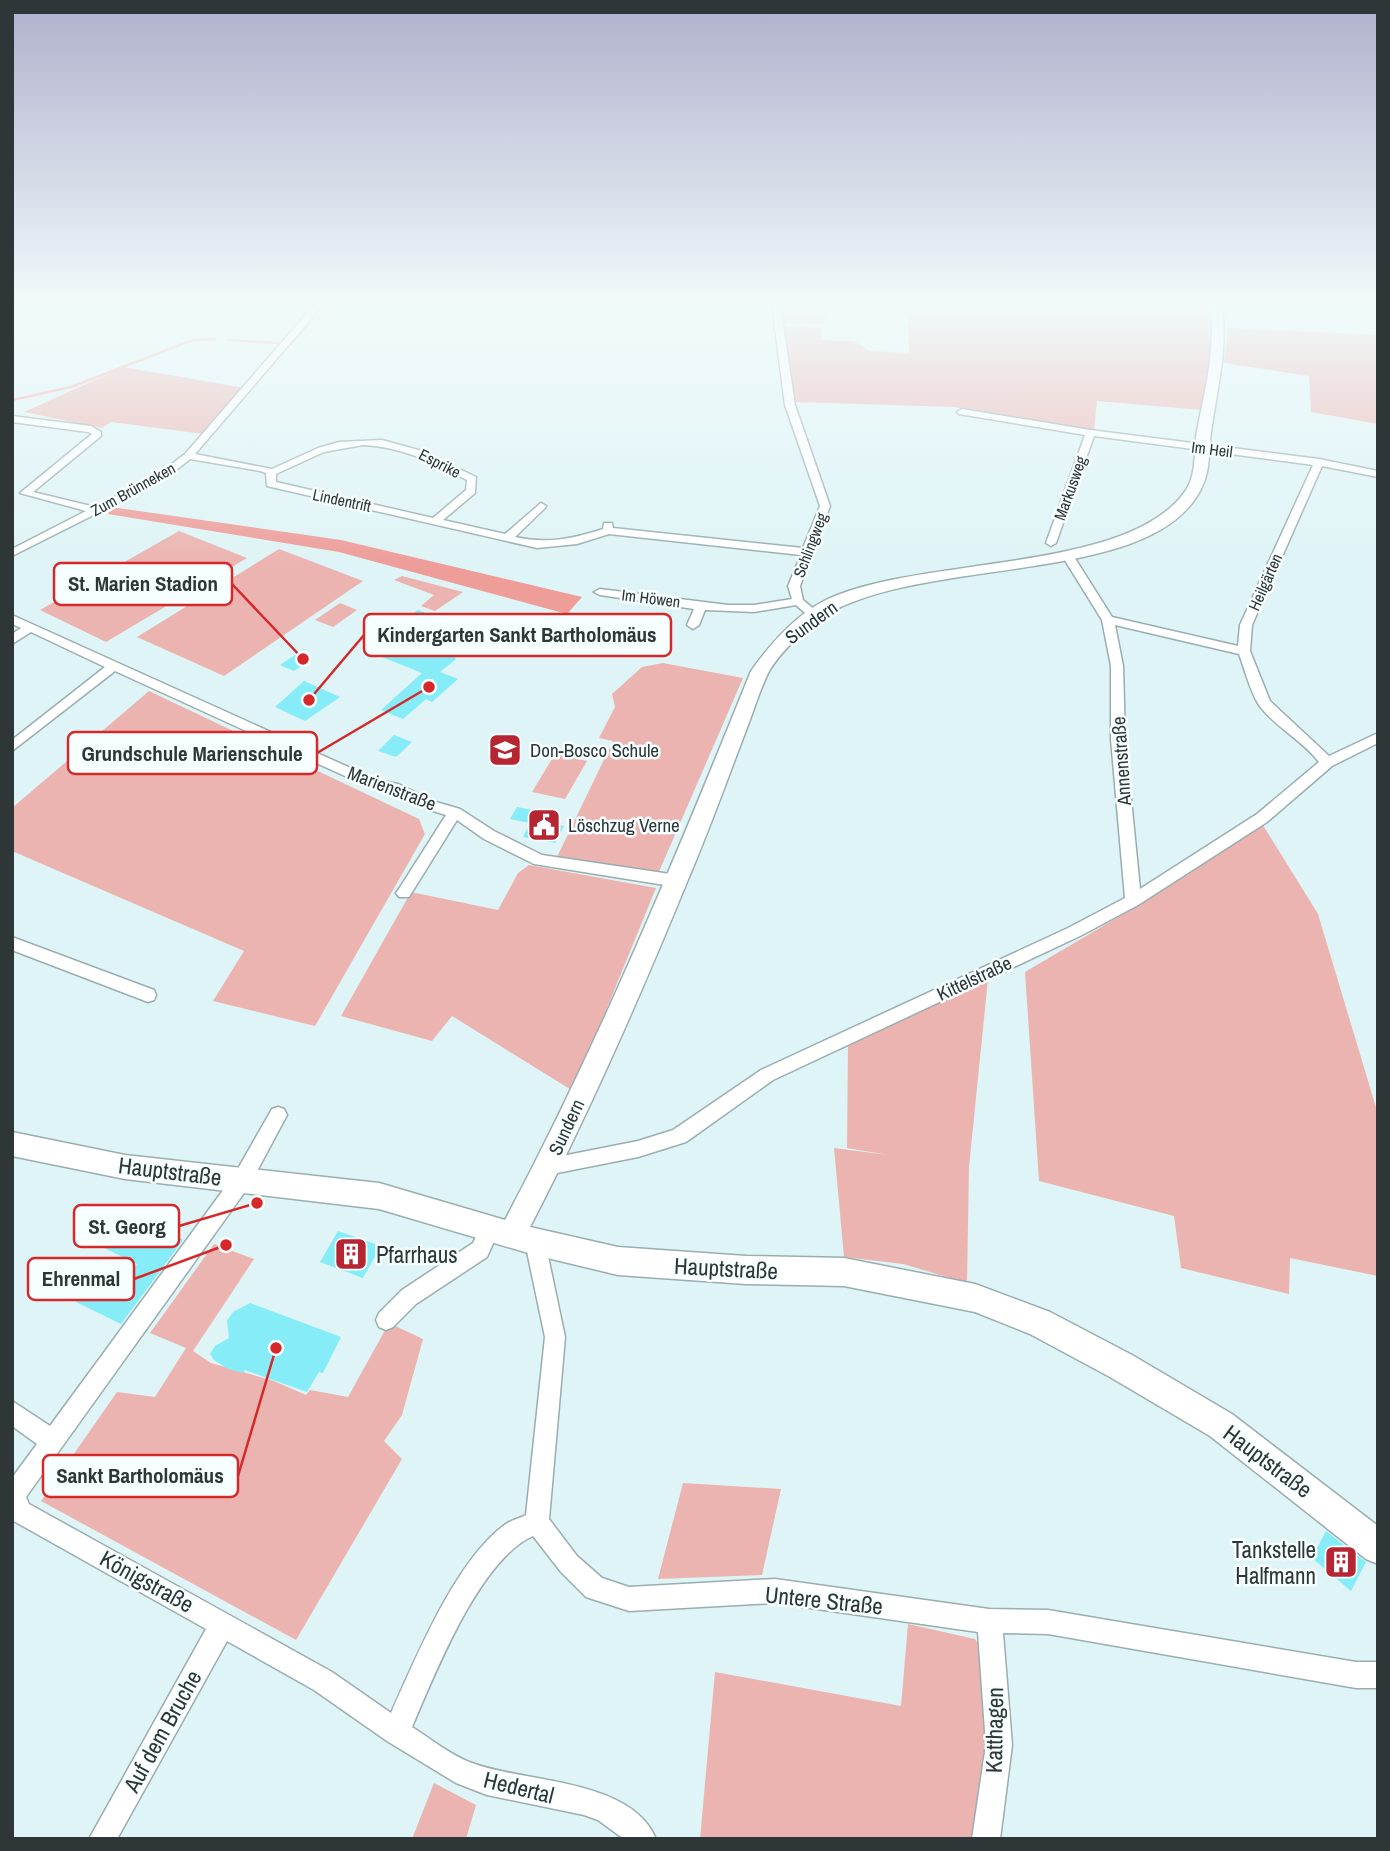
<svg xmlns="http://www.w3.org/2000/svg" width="1390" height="1851" viewBox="0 0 1390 1851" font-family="'Archivo Narrow',sans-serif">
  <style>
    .green { fill: #ecb4b0 }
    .forest { fill: #ee9d99 }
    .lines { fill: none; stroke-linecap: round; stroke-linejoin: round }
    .stream { stroke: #fca9a5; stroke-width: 2.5 }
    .building { fill: #85ecf8 }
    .street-casing { stroke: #9aadaf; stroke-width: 3 }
    .secondary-casing { stroke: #9aadaf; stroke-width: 3 }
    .street { fill: #fff; fill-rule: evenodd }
    .secondary { fill: #fff; fill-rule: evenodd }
    .labels { text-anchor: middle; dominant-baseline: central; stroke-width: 5; stroke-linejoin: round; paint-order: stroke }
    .far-street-label { font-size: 16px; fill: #2e3637; stroke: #f6feff }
    .street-label { font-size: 19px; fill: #2e3637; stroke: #f6feff }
    .poi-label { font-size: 19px; fill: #2e3637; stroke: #f6feff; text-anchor: start }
    .near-street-label { font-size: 23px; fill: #2e3637; stroke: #f6feff }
    .near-poi-label { font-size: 23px; fill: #2e3637; stroke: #f6feff; text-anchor: start }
    .leader { fill: none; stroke: #d62828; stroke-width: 2.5 }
    .callout-dot { fill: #d62828; stroke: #f6feff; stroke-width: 2.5 }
    .callout { fill: #f6feff; stroke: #d62828; stroke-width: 2.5 }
    .callout-label { font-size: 21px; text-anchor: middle; font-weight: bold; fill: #2e3637 }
  </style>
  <rect width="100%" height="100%" fill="#dff4f6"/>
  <g class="green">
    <polygon points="784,305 1208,305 1210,349 1202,410 1097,401 1094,430 954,407 796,402 783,326 822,328 821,340 854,341 869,351 909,353 908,315 828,312 822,324 784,323"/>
    <polygon points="1228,328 1378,335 1378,424 1311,412 1309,376 1224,363"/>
    <polygon points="124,367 244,388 204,434 111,422 102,428 24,412"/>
    <polygon points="179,531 247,558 106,642 40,610"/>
    <polygon points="279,549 363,581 224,676 137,637"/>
    <polygon points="402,576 463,592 435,611 421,606 434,595 394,580"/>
    <polygon points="340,603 357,610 333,627 315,620"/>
    <polygon points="663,663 743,678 658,874 557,857 613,741 599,738 615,707 612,694 642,667"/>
    <polygon points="149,691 419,819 425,834 315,1026 213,1001 244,951 12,851 12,808"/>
    <polygon points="555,754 587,761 565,799 532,792"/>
    <polygon points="1261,822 1318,914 1378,1114 1378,1276 1290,1258 1289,1294 1181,1268 1174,1216 1039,1181 1025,972 1142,903"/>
    <polygon points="529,865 656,888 573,1091 452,1016 432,1041 341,1016 411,892 498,910 518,873"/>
    <polygon points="988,979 969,1167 967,1283 903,1264 844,1257 834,1148 889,1155 847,1148 848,1045"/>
    <polygon points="214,1244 254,1259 193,1351 211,1363 274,1381 306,1395 310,1390 348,1397 389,1323 423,1339 402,1415 384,1441 402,1459 296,1640 41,1501 117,1392 155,1397 186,1348 150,1333"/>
    <polygon points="683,1483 781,1489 762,1575 658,1579"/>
    <polygon points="908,1624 975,1639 986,1657 988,1755 976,1839 700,1839 715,1672 901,1706"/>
    <polygon points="434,1783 476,1805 466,1839 412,1839"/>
  </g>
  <polygon class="forest" points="111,507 341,540 582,597 567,614 339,552 108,514"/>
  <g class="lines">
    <g class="stream">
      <polyline points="313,319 349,305"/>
      <polyline points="228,340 279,343"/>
      <polyline points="291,344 309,324"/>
      <polyline points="12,400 71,387 193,340 215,339"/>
    </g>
  </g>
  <g class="building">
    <polygon points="418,610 464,627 433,653 441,656 449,650 456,659 440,672 458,679 432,702 426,699 403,719 381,710 422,673 364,650"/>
    <polygon points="298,653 312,659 294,671 280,665"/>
    <polygon points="304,681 340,697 305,721 275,707"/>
    <polygon points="394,735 412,742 396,757 378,751"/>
    <polygon points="517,807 559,815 554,824 564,826 555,843 523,837 530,823 510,819"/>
    <polygon points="116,1214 158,1235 162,1229 183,1240 121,1324 76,1302 89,1287 118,1298 133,1278 129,1275 137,1264 92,1242"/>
    <polygon points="338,1231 381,1246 363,1278 320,1262"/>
    <polygon points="250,1303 341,1337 323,1373 319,1372 307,1392 245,1370 244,1373 228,1369 214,1360 210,1354 215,1346 229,1338 227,1321 233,1312"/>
    <polygon points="1326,1531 1366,1562 1351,1591 1312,1558"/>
  </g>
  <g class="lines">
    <defs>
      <g id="street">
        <path d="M314 305H323L195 454 272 469 318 448 339 442 382 440 422 451 476 477 475 493 443 520 505 534 541 503 546 506 545 508 515 537C546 544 573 539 603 529L604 523H612L613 528 803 548 820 506 785 405 772 305H780L795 405 830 506 800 586 803 600 821 615 819 618H811L796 605 754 612 705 610 699 625 693 629 687 625 694 609 600 595 594 592 600 589 728 605H754L792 599 788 586 801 555 609 534 577 544 537 548 267 486 266 473 260 471 190 459 165 479 12 556V549L86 511 20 493 92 434 88 432 12 422V416L91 426 101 432V436L33 492 95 507 157 475 185 454ZM363 445C402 447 433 462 467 480L466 490 433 518 276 482V474L324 452Z"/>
        <path d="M962 409 1090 430 1319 459 1378 471V477L1322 466 1252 625 1250 651 1270 701 1329 756 1378 733V743L1332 766 1267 822 1138 905 1080 936 773 1080 686 1142 638 1157 547 1175 540 1173 538 1167 540 1161 547 1159 638 1141 673 1130 761 1070 1068 928 1125 898 1111 739V666L1102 620 1061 554 1071 552 1112 617 1238 646 1240 625 1313 465 1094 436 1056 543 1051 546 1046 543 1085 435 959 414 957 412ZM1115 625 1239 654C1245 670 1250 691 1259 705 1276 728 1302 740 1319 762L1257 814 1140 889 1125 739 1123 666Z"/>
        <polygon points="12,615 377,780 398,784 436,802 460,809 494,831 542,855 677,875 685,881 677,887 534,864 484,839 457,820 409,897 399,897 396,893 399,889 446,815 427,809 390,791 369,787 115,671 12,751 12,740 105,667 31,632 12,644 12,634 21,628 12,624"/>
        <polygon points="12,937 154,990 156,995 154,1000 148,1002 12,950"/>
        <path d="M278 1107 284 1109 287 1115 249 1186 26 1497 29 1504 332 1672 391 1713C416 1658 456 1559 506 1524 512 1520 520 1518 526 1515L545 1337 525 1242 528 1235 535 1233 542 1235 545 1242 565 1337 549 1519 577 1556 602 1578 629 1587 775 1579 989 1609 1048 1610 1356 1662H1378V1688H1356L1048 1634 1003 1633 1012 1745 1000 1839H972L986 1745 978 1632 775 1603 629 1611 586 1597 561 1572 533 1536C479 1560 435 1674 412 1727 431 1739 450 1755 472 1763 525 1783 631 1778 656 1839H624L598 1820 584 1815 487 1795 456 1783 387 1741 314 1690 227 1641 117 1839H89L206 1629 12 1520V1478L37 1444 12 1426V1401L50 1426 235 1174 272 1109Z"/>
        <polygon points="490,1219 497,1222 500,1228 487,1257 416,1304 393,1327 386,1330 379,1327 376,1320 379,1313 402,1290 473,1243 483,1222"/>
      </g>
      <path id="secondary" d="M1210 305H1222C1228 350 1217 389 1211 432 1208 452 1211 470 1201 489 1150 592 903 551 811 625 796 638 778 655 768 673 759 692 753 713 745 733 726 783 708 833 687 882 639 999 588 1115 530 1227L618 1247 746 1256 844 1258 975 1284 1050 1312 1132 1355 1232 1414 1378 1526V1564L1366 1559 1210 1436 1110 1377 1030 1334 975 1312 844 1286 746 1284 618 1275 535 1255 379 1209 125 1179 12 1156V1132L125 1155 379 1183 505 1220C599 1043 676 857 751 671 771 643 796 614 828 599 921 556 1125 573 1184 493 1198 474 1193 452 1197 431 1205 389 1216 349 1210 305Z"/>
    </defs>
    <use href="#street" class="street-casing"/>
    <use href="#secondary" class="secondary-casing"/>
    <use href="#street" class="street"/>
    <use href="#secondary" class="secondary"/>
  </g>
  <linearGradient id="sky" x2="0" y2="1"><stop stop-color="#b0b0cd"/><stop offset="0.54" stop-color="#f1fafb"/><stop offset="1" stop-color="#f1fafb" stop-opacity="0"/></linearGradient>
  <rect width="1390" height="565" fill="url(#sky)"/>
  <defs>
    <symbol id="school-square" viewBox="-11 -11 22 22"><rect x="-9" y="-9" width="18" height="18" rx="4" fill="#b62532" stroke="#f6feff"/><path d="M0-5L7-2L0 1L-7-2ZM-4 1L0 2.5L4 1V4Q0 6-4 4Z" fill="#fff"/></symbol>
    <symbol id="civic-square" viewBox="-11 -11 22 22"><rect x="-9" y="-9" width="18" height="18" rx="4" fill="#b62532" stroke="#f6feff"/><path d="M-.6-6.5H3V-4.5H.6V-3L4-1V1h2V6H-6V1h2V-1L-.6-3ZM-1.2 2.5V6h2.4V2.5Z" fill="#fff"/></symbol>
    <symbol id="building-square" viewBox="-11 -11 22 22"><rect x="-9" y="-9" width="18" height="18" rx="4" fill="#b62532" stroke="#f6feff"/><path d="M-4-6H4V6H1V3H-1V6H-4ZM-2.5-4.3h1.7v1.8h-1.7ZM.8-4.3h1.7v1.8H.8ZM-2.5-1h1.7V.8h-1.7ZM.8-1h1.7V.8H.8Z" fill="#fff"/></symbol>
  </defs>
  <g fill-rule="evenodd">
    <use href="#school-square" x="486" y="731" width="38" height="38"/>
    <use href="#civic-square" x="525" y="806" width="38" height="38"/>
    <use href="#building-square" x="332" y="1235" width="38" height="38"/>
    <use href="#building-square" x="1322" y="1543" width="38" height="38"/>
  </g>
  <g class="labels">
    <g class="far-street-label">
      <text transform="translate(1212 449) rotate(7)">Im Heil</text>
      <text transform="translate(440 463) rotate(27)">Esprike</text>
      <text transform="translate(1070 488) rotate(-70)">Markusweg</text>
      <text transform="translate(133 489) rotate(-29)">Zum Brünneken</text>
      <text transform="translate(342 500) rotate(12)">Lindentrift</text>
      <text transform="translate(810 545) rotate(-69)">Schlingweg</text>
      <text transform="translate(1265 582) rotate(-66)">Heilgärten</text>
      <text transform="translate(651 598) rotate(7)">Im Höwen</text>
    </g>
    <g class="street-label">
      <text transform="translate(811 622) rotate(-36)">Sundern</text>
      <text transform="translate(1121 761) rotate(-94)">Annenstraße</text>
      <text transform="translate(392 788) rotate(21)">Marienstraße</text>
      <text transform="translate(974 978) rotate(-25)">Kittelstraße</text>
      <text transform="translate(566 1127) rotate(-65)">Sundern</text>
    </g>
    <g class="poi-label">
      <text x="530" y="750">Don-Bosco Schule</text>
      <text x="568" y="825">Löschzug Verne</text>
    </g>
    <g class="near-street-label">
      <text transform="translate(170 1171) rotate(7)">Hauptstraße</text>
      <text transform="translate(726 1268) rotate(3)">Hauptstraße</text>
      <text transform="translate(1268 1461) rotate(37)">Hauptstraße</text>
      <text transform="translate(147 1581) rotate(29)">Königstraße</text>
      <text transform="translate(824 1600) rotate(6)">Untere Straße</text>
      <text transform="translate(994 1730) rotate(-89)">Katthagen</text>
      <text transform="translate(162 1731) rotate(-61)">Auf dem Bruche</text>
      <text transform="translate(519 1787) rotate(14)">Hedertal</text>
    </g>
    <g class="near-poi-label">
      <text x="376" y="1254">Pfarrhaus</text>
      <text x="1316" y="1549" text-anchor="end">Tankstelle<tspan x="1316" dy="26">Halfmann</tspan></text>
    </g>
  </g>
  <path class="leader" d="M303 659L232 584M309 700L364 635M429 687L317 753M257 1203L179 1226M226 1245L134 1279M276 1348L238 1476"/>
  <g class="callout-dot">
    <circle cx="303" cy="659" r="7"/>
    <circle cx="309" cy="700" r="7"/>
    <circle cx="429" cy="687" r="7"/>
    <circle cx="257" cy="1203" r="7"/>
    <circle cx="226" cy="1245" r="7"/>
    <circle cx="276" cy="1348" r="7"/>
  </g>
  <g class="callout">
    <rect x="54" y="563" width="178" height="42" rx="7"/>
    <rect x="364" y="614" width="307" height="42" rx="7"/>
    <rect x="68" y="732" width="249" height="42" rx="7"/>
    <rect x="74" y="1205" width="105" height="42" rx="7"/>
    <rect x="28" y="1258" width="106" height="42" rx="7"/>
    <rect x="43" y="1455" width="195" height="42" rx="7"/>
  </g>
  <g class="callout-label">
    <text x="143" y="591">St. Marien Stadion</text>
    <text x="517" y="642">Kindergarten Sankt Bartholomäus</text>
    <text x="192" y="761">Grundschule Marienschule</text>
    <text x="127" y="1234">St. Georg</text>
    <text x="81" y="1286">Ehrenmal</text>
    <text x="140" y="1483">Sankt Bartholomäus</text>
  </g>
  <rect width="1390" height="1851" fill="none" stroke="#2e3637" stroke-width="28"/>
</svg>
